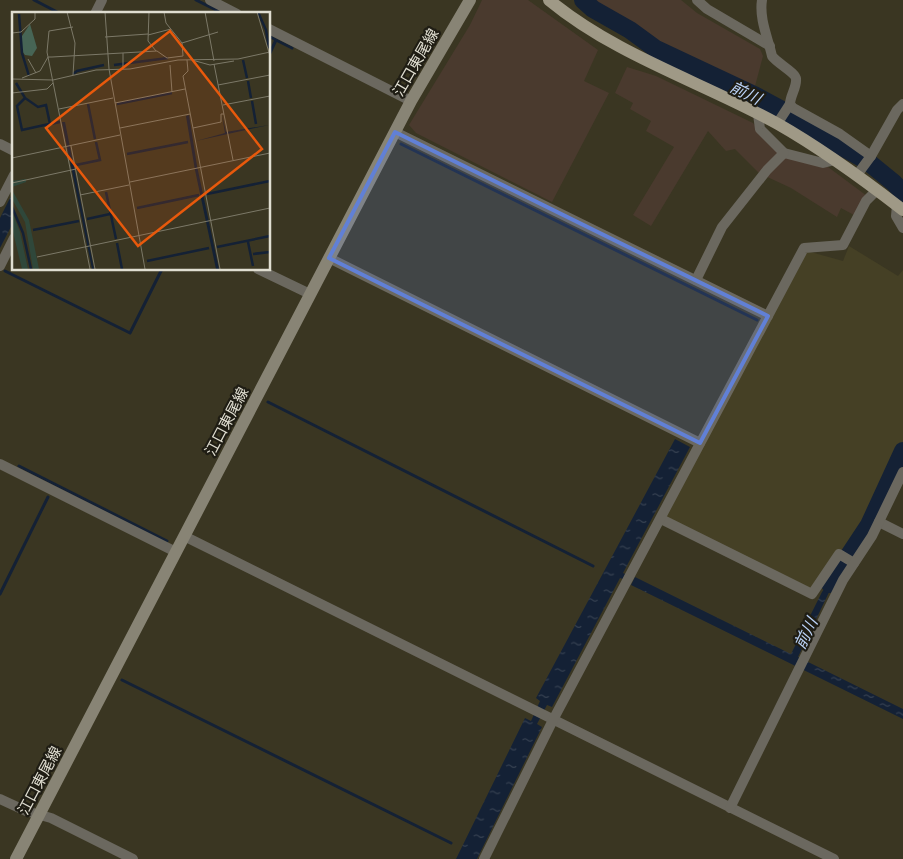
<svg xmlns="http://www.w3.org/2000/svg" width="903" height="859" viewBox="0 0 903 859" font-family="Barlow,'Noto Sans JP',sans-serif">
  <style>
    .commercial { fill: #4a3a2e }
    .built { fill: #454025 }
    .water { fill: url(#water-ripples) }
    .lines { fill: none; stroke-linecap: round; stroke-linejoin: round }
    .stream { stroke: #142135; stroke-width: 3 }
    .river { stroke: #142135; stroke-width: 18 }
    .street { stroke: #6b685f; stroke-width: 10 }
    .secondary { stroke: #888475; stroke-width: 12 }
    .primary { stroke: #9f9986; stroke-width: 12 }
    .marked { fill: #6180d6; fill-opacity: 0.2; stroke: #6180d6; stroke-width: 4; stroke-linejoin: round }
    .labels { text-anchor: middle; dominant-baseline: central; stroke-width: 4.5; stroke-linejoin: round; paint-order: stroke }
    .street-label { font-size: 15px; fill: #e0ded1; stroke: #1f1d14 }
    .water-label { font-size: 16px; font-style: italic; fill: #bcd4f9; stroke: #1f1d14 }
    .inset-river { fill: none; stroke: #142135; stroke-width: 2.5 }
    .inset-road { fill: none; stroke: #7c7968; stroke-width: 1 }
    .view { fill: #e8590c; fill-opacity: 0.15; stroke: #e8590c; stroke-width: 2.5 }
    .inset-edge { fill: none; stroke: #e0ded1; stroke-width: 2.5 }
  </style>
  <defs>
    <pattern id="water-ripples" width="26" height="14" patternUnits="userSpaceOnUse" patternTransform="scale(1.25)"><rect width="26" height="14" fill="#142135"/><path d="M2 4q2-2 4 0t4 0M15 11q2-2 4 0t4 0" fill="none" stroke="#364151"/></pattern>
  </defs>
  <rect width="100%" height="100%" fill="#3a3622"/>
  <g class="commercial">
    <polygon points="482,0 528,0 598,50 584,81 609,93 552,202 416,133 409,125 470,25"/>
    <polygon points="592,0 681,0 697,13 760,49 763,56 754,90 660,46"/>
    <polygon points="627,67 656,76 753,123 782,156 828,167 867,196 854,215 841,208 837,217 791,188 759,173 735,149 726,151 708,131 651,226 633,215 674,147 646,131 651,121 630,109 633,103 615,93"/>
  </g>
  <polygon class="built" points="849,246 898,276 903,270 903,443 863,524 845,552 839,549 810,591 668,520 666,515 807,251 843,261"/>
  <g class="water">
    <polygon points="14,190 14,221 0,248 0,218"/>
    <polygon points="675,439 690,447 623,573 625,574 623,579 620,578 552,707 547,705 537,724 542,727 477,859 456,859 525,718 531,721 540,701 536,698"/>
    <polygon points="841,564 844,567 832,586 798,657 903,709 903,719 631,585 635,577 791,654 822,592"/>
  </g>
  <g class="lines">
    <g class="stream">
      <polyline points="34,0 61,14"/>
      <polyline points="196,0 224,14"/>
      <polyline points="269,36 276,40"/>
      <polyline points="269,55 276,40 292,48"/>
      <polyline points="401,144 757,320"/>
      <polyline points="5,271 130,333 162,269"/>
      <polyline points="268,402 593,566"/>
      <polyline points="19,466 167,541"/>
      <polyline points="0,594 48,497"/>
      <polyline points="122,680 451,843"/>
    </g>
    <g class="river">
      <polyline points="583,0 593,9 630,30 656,49 756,96 793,116 840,146 867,161 894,183 903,193"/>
      <polyline points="830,584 869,525 903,451"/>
    </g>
    <g class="street">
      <polyline points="210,0 237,14"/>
      <polyline points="697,0 707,9 770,46"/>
      <path d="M762 0C759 19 768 38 772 56 777 63 796 73 796 79 797 87 790 96 790 104L793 108 840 134 871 156"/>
      <polyline points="95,14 102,0"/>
      <polyline points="269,29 411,101"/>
      <polyline points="758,114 760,129 784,153 823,163 835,160"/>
      <polyline points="777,124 790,104"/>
      <polyline points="395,132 768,316"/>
      <polyline points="0,144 14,151"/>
      <polyline points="857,175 871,156 897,110 903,104"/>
      <polyline points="0,202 14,175"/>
      <polyline points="897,205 896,216 903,228"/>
      <polyline points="329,258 700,443"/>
      <polyline points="0,266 14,238"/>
      <polyline points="258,269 310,294"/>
      <polyline points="696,280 722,227 767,170 784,153"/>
      <polyline points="0,464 176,552"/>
      <polyline points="661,519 812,594 839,554 854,563"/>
      <polyline points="879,522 903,534"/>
      <polyline points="184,536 834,859"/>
      <polyline points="0,799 26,811 51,818 133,859"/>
      <polyline points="730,808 843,580 872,536 903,472"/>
      <polyline points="484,859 553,720 804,248 843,245 866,201 877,190"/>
    </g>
    <polyline class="secondary" points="16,859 411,101 470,0"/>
    <path class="primary" d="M549 0C617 56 702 82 778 124 822 149 863 179 903 210"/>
  </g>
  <path class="marked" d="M395 132 768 316 700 443 329 258Z"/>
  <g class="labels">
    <g class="street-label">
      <text transform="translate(415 62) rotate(-60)">江口東尾線</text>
      <text transform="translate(226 421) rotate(-62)">江口東尾線</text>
      <text transform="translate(39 780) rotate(-62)">江口東尾線</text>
    </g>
    <g class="water-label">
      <text transform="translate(746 92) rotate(26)">前川</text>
      <text transform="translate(805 633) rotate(-64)">前川</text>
    </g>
  </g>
  <g transform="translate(12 12)">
    <rect width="258" height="258" fill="#3a3622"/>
    <path d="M14 167V170L0 175V178L17 208 27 257H21L13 210 0 187V169ZM0 199 8 220 16 257H10L0 216Z" fill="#2f473a"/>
    <path d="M18 12 25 36 20 44 13 43 10 39V24Z" fill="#476555"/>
    <path d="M177 103 185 154 207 257H204L183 158 174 104ZM210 103 214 120 257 113 184 129 213 121ZM50 110H53L82 257H80Z" fill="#142135"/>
    <path class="inset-river" d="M246 0 254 18 257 36M7 2 10 41 17 64M231 48 235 66M102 53 156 46M61 62 65 59 92 53M236 69 239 86M4 71 13 86 26 95 34 93 38 112 48 110M13 86 5 94 10 118 37 112M240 89 244 112M76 92 83 127M105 92 160 81M115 142 176 130M64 153 88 148 84 130M94 180 104 227M195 182 258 169M0 195 11 221 19 257M125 196 187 183M75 207 98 202M21 218 67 209M236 230 241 254M105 231 110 257M205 235 258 224M241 242 258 240M135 249 197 236"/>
    <path class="inset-road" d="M55 0 63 31 61 63M93 0 97 57M137 0 136 29 144 39M152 0 154 11 170 31 171 44M193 0 202 49M245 0 258 44M61 15 37 19 35 40 78 257M0 21 9 20 23 7V0M136 23 159 17M93 25 136 22M170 31 206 20M111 41V57M16 47 24 61M175 48 176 59 171 64 208 257M180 48 198 53 222 49M202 52 221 148M158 53 160 80M97 57 133 257M10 66 28 59 36 45H40L145 39 155 46 171 44M0 67 41 68 84 58 118 57 166 48 226 47 258 40M206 73 258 63M0 81 35 77 41 71M103 91 173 77M211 93 258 84M47 97 101 86M108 116 178 102M181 116 209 110V102H212M59 134 83 257M0 146 108 123M118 170 258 141M0 171 64 157M68 183 117 173M25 245 258 196"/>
    <path class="view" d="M158 19 250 137 126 234 34 116Z"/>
    <rect width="258" height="258" class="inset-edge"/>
  </g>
</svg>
